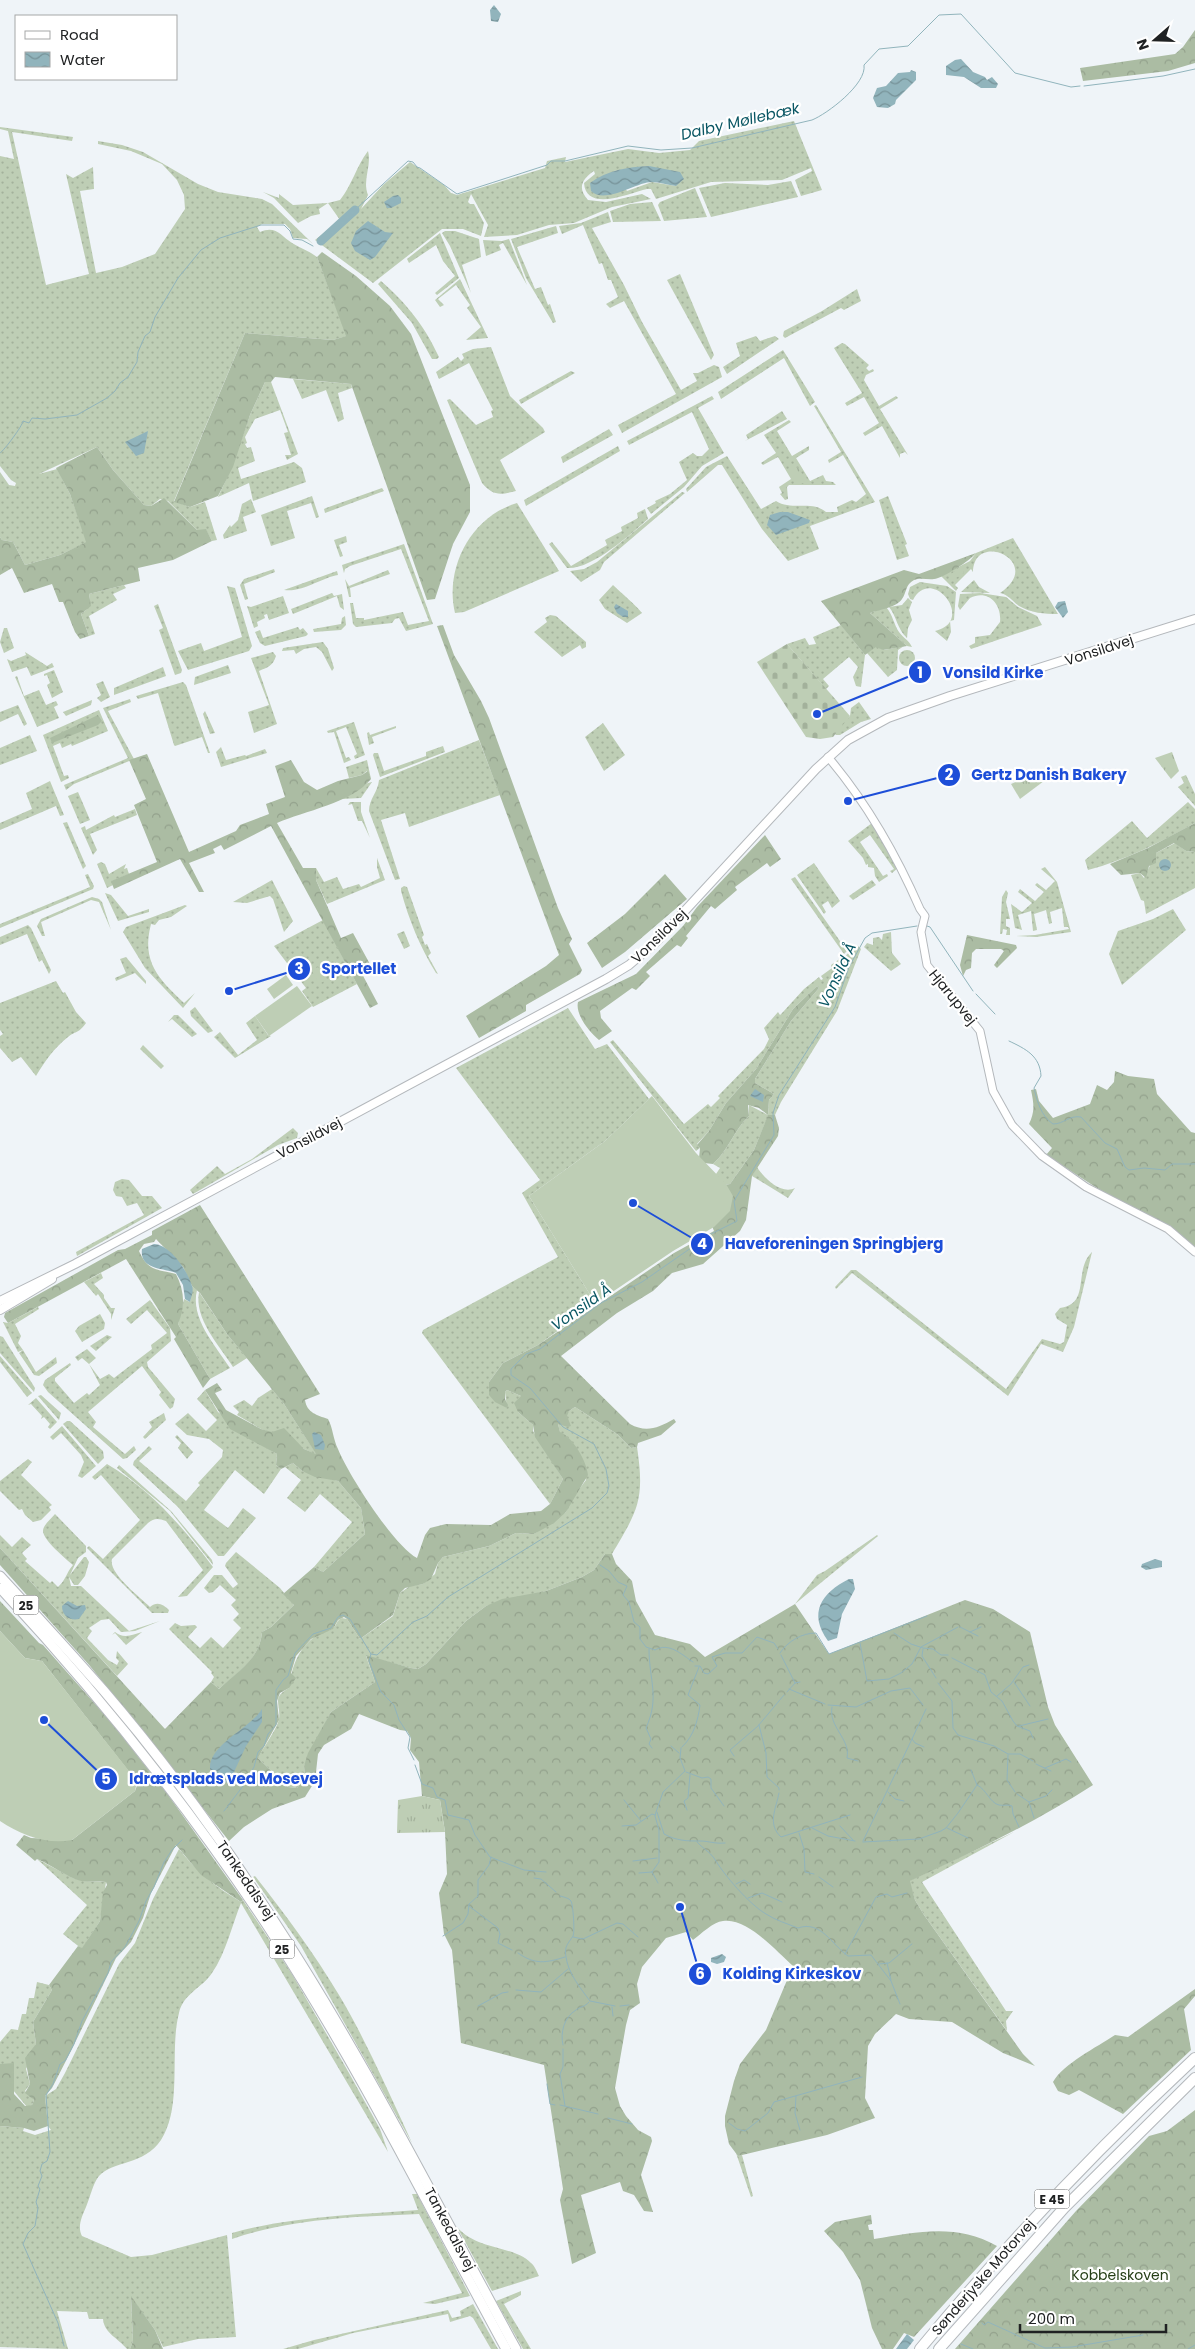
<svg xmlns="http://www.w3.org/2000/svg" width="1195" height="2349" viewBox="0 0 1195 2349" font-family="Poppins,sans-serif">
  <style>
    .grass { fill: url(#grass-dots); fill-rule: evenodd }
    .forest { fill: url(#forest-crowns) }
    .cemetery { fill: url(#cemetery-stones) }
    .park { fill: url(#park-tufts) }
    .garden { fill: #beceb5 }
    .water { fill: url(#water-waves) }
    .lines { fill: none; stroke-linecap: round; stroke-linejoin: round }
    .stream { stroke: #91b4bc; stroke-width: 1 }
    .river { stroke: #91b4bc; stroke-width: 9 }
    .tertiary-casing { stroke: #b4b8bc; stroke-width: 9 }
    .secondary-casing { stroke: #b4b8bc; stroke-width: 10 }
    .trunk-casing { stroke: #b4b8bc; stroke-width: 11 }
    .motorway-casing { stroke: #b4b8bc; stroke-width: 12 }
    .tertiary { stroke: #fff; stroke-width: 7 }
    .secondary { stroke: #fff; stroke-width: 8 }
    .trunk { stroke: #fff; stroke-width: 9 }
    .motorway { stroke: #fff; stroke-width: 10 }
    .labels { text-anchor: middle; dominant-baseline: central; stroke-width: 4.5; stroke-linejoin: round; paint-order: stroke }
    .shield { fill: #fff; stroke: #636465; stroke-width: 1 }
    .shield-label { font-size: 12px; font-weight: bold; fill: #202223 }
    .street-label { font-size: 14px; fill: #202223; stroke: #fff }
    .park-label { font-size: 14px; fill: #253e16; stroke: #fff }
    .water-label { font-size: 15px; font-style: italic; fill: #095663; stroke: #fff }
    .leader { fill: none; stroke: #1d4ed8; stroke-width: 2 }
    .callout-dot { fill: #1d4ed8; stroke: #fff; stroke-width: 2 }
    .mark-label { font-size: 15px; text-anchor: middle; font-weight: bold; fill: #fff }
    .callout-label { font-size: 15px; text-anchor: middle; font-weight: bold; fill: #1d4ed8; stroke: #fff; stroke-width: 4.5; stroke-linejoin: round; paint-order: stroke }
  </style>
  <defs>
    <pattern id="grass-dots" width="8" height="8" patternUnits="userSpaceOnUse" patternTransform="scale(1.25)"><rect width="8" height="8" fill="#beceb5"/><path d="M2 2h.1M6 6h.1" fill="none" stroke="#a3b19b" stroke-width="1.8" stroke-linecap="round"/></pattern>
    <pattern id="forest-crowns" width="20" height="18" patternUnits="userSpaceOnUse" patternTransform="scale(1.25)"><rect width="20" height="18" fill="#abbca3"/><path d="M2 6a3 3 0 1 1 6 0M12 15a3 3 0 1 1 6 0" fill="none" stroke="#93a18c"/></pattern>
    <pattern id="cemetery-stones" width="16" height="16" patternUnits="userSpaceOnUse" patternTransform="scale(1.25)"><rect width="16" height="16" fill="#beceb5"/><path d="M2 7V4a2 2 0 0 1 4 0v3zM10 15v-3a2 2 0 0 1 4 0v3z" fill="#a3b19b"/></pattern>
    <pattern id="park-tufts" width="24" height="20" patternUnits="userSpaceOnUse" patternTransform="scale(1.25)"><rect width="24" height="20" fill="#beceb5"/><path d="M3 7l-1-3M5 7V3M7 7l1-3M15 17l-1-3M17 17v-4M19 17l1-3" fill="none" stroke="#a3b19b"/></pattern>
    <pattern id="water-waves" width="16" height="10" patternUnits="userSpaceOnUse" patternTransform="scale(1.25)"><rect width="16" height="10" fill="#91b4bc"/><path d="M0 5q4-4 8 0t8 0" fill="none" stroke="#769298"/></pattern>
  </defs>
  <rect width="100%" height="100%" fill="#eff4f8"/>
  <g class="grass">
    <path d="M794 121 822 190 801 196 795 180 812 171 811 168 782 180 711 182 656 199 651 189H647C630 193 586 213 584 183L595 174 594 171C582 179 577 188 588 200L606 202 642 194 651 199 612 207 574 223 549 225 517 235 484 237 488 225 471 194 468 202 470 204H474L484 223 481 236 463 229H442L373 283 315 240 340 220 328 203 319 209 320 214 311 216 298 223 274 198 263 192 279 198V194L293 205 328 203 340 200C352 185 356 167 368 151 372 166 362 180 368 195L361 209 383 185 410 162 444 185 451 193 457 195 545 168 547 161 566 157 565 162 628 149 659 153 690 150 699 141ZM649 166 676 186 652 182 627 191 614 171Z"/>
    <path d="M0 127 73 137 72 141 12 132 46 285 89 274 66 174 73 178 93 167 94 189 80 191 96 273 122 267 155 254 185 209 184 195 177 180 162 164 131 151 98 144V141L122 145 143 152 198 184 218 192 262 199 272 204 313 244 307 239 293 238 290 229 285 224H262L257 227 260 232C276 225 281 236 292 243 300 248 309 251 317 257L347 336 333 340 245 333 174 501 190 507 205 502 217 540 212 541 206 530H197L168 501 160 499 151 506 144 505 113 470 97 447 39 474 57 469 70 494 87 542 60 555 25 565 13 542 2 540 0 537V472L9 485 15 486 16 483 11 480 0 466V156L14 159 8 131 0 129Z"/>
    <polygon points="791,181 798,197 711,217 699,188 725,183 768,185"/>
    <polygon points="695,188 707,217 664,221 658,205 660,202"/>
    <polygon points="652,202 661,221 613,222 610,211 630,204"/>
    <polygon points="608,212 611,222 592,228 624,285 642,322 681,390 697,381 693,373 698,373 714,365 719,367 722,377 622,433 618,425 676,394 624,301 610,308 606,304 618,297 611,280 608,280 602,263 599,264 583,225 562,234 559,226 581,223"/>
    <polygon points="556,226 558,233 517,247 535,289 541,287 548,305 550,304 556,322 553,323 526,278 511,239"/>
    <polygon points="445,231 455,231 479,239 481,257 462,265 471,293 450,246 442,233"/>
    <polygon points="440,233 459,278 437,295 435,293 455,276 443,261 436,245 409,263 407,259"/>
    <polygon points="509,239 527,285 503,243 499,245 501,250 486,256 483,240 502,241"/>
    <polygon points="680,274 714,355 711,360 667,280"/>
    <polygon points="460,279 488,338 466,340 481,327 467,308 470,305 456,285 438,299 444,305 440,307 435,300"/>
    <path d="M381 281C407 304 424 325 439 357L437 359H432L412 323 378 284Z"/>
    <polygon points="857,289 861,301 844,310 841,308 785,338 783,336 784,331 822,311"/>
    <polygon points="756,336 760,341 775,336 779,339 727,374 723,367 740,356 736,343"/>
    <polygon points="842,343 845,344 869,365 866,368 869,371 873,369 874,371 866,375 864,380 879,406 896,396 898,398 880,409 908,455 905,452 900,454 900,458 882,426 865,436 863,433 879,423 864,397 847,406 845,403 862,393 834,348"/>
    <path d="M491 347 510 396 543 428 545 432 500 460 516 491C500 495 493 496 482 483L447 400 450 399 476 425 493 417 491 411 493 410 469 363 439 379 436 372 458 357 461 361 464 358 462 354 473 349Z"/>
    <polygon points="783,350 815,402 810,406 784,358 721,399 718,392"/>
    <polygon points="571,371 575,373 521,404 519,400"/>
    <polygon points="293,379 351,384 352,388 338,393 344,419 338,422 326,390 302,399"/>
    <polygon points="265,382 271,382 298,454 287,460 285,455 291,455 284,433 288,432 280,410 255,419 245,437 247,443 245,444 247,448 251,447 255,461 238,468 241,479 294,462 302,468 306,482 253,501 249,483 218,497 232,467 250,415"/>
    <polygon points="712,396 714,399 698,408 724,453 702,466 684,487 651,514 647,508 656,503 655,501 670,494 687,480 679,462 693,453 697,456 702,456 709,449 692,412 629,445 627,441"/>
    <path d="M816 405 875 502 810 526 819 549 788 561 762 529 722 465H718L687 492 686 489 706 467 727 456 761 509 776 501C791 511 812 500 826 512H838L837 507 852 500 856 502 866 494 843 455 829 463 828 460 841 452 814 406Z"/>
    <polygon points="782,411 787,419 745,441 748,439 746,435"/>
    <polygon points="789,420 791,422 777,431 792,456 809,446 809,450 796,458 810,481 823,475 826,481 833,482 836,485 789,485 787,487 788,499 785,500 780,494 782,493 779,487 791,479 778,457 763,465 761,463 776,453 764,435"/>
    <polygon points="609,429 613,435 563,463 561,457"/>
    <polygon points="618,446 620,451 526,506 524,500"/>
    <polygon points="382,488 384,491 325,513 324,509 326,508"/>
    <polygon points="682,492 685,493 604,562 600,570 581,582 570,571 584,569 597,562"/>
    <polygon points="312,496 319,517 316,518 311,503 287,511 295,538 271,546 261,515"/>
    <polygon points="888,496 907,544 905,545 909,556 897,560 879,500"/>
    <polygon points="251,499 256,512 243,517 247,531 224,539 223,535 230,525 231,527 238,520 242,504"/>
    <path d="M517 503 559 571 464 612 455 613C444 567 472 516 517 503Z"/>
    <path d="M645 509 648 519C630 535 591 570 567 568L549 544 552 542 571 566 607 545 605 540 622 531 621 527 638 518 637 513Z"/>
    <polygon points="346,536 347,542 339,545 343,556 340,557 334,540"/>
    <path d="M1013 538 1058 614C1044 614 1031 613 1019 606 1012 601 1009 595 1000 593 1046 562 974 529 973 572L971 569 955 585 958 588 956 591 941 576 970 561 976 553Z"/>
    <polygon points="404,544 433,624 406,631 399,618 395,619 392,623 356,627 353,624 350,603 353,603 356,618 364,618 364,620 403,612 408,625 429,621 401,549 350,566 345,569 344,573 342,565"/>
    <polygon points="274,569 275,572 244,584 248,599 245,600 240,585 244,579"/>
    <polygon points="388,570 390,574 350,588 351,597 349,597 345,579 349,586"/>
    <path d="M337 571 338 575C323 577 302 593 284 590Z"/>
    <polygon points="974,580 979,587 990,593 961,592"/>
    <path d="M920 582 947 586 956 592 954 620 950 621 951 632 947 641 935 631C977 622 932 564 913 600L910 599 908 594 910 587Z"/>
    <path d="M124 585 126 588 113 594 117 600 89 616 95 634 89 636 81 614C89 609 91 603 89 594Z"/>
    <path d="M613 585C623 595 633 602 642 613L627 623 605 609 599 600Z"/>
    <polygon points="227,586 235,588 252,646 249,651 188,670 178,651 201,643 204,651 242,637"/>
    <polygon points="332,593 334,596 342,594 344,610 340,607 337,596 293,614 291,609"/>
    <path d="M980 593 1006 597 1018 607 1037 616 1042 625 971 649 969 646 975 643V637L990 635 1000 622C1002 604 988 589 970 598L960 610 958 606 960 594Z"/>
    <polygon points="283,596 289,613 269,620 267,614 264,615 265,618 257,622 258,626 254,628 247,606 251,607"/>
    <path d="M908 598 912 602 909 610 912 620 908 628 907 638C897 629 897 617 889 607L902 605Z"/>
    <polygon points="158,604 182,670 181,673 175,675 159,630 163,628 154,606"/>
    <path d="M886 607C893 615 894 625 899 632 904 639 909 640 912 647L907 646 870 613Z"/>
    <polygon points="550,615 556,616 586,642 586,647 582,649 580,645 562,657 534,632 547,622 545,618"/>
    <polygon points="345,616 346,625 341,630 314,632 313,629 341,624 342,618"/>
    <polygon points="841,625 865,655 861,687 856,686 853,677 858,667 849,657 823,679 829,686 826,689 787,644 805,638 809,645 816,644 813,637"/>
    <polygon points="298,627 300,630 303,628 308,634 306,636 265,646 260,643 255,632 260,630 263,638"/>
    <polygon points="4,628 7,628 14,648 4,653 0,642"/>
    <polygon points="323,642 328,649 334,668 332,671 322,652 316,647 304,649 296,654 294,650 282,651 283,648"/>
    <polygon points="876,646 884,650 904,646 898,650 897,670 888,677 867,653"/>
    <circle cx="907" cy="658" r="8"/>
    <polygon points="25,652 47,666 52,663 54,667 31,676 27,667 12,672 7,659 11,661 26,655"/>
    <path d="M273 652 276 656C273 666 268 667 259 671L277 724 254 733 248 712 269 705 251 658Z"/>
    <polygon points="228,665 231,673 194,685 195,677"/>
    <polygon points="163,667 166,676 114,695 114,688"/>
    <polygon points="54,670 63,692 52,698 47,685 50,683 47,675 44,676 44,674"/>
    <polygon points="17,676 24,696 39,690 46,705 56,701 58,705 54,707 59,718 37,727 15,677"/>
    <polygon points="103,681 110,697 101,702 97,698 101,695 96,684"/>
    <polygon points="183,682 186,685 210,753 208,753 202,737 175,746 174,745 158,693 138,699 136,696"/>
    <polygon points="130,699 131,702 108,711 134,759 74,784 66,790 64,785 128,758 103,708"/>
    <polygon points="92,700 91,705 66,716 63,712"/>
    <polygon points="859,702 871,719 861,722 840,735 836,735 833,732 850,716 851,708"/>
    <polygon points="18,705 27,724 24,726 18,714 0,722 0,712"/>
    <polygon points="99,710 108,731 72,746 71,744 62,748 60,743 53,746 64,776 68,775 69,778 61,782 43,735"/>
    <polygon points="205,711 215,733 210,734 203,714"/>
    <polygon points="354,722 365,755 355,759 354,756 357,754 346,727 336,731 346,758 349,757 351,760 344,763 334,732 328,733 327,731"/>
    <polygon points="603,723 625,755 604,771 585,737"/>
    <polygon points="396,726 396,728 372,737 374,743 369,745 367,733 369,732 370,735"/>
    <polygon points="30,735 37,751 0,765 0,748"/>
    <path d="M479 740 500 795 409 827 405 813 381 820 400 879 395 880 369 811C369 799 378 792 379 780Z"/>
    <polygon points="443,746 445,752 380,777 373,755 374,753 378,753 384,771 426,756 426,752"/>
    <polygon points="221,747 226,760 245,755 246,756 265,749 267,753 221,767 216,752"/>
    <polygon points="367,760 371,779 367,771 362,775 349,778 346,767"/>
    <polygon points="1186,775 1195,794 1195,806 1178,787 1184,783 1181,777"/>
    <polygon points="50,781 64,815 60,816 56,806 0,830 0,823 32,809 26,793"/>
    <polygon points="372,782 361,798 342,799 368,783"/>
    <polygon points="78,792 90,820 80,824 68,796"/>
    <polygon points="350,802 361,802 361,812 370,838 362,821 358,821 352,804 348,805"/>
    <path d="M1188 802 1195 809V823C1161 842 1126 860 1088 870L1085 860 1132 821 1147 838Z"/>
    <polygon points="135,809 137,815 90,834 97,850 93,855 81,828 85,826 86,830 114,815 115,817"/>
    <polygon points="67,822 86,866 83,869 63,823"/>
    <polygon points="872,823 898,868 892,873 890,871 894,869 870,835 860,842 883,876 887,874 888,876 879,882 875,876 874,868 868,867 868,864 866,865 863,858 848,841"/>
    <polygon points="1175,843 1186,851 1195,852 1195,888 1146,914 1144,901 1141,900 1131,875 1140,873 1144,878 1156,853"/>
    <polygon points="377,858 385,880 327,904 316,880 316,868 324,882 337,877 343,889 359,884 361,887 380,878 377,867"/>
    <polygon points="101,862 105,864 109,874 126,864 124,869 127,868 129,874 112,881 113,885 107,888 97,864"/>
    <polygon points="814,863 840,901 832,908 828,901 822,905 826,912 824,914 797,875"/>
    <polygon points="1045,867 1057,882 1071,932 1036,937 1016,936 1035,935 1069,929 1068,927 1064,927 1062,908 1050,912 1052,923 1049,924 1046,910 1034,914 1037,930 1033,931 1031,911 1018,915 1022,930 1015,928 1011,904 1022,912 1032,903 1018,892 1020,889 1035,901 1044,892 1035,885 1037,883 1046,890 1055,881 1041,869"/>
    <polygon points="88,874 94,886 93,889 0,928 0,924 90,887 85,875"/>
    <polygon points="795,877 847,951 844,954 791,879"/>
    <polygon points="272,880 293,921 284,932 273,899 270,896 247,903 233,902"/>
    <polygon points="872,880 876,885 853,900 849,896"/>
    <path d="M404 886 407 887 424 935 422 937 425 945 427 944 431 953 428 956 438 974 436 973C420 947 409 920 401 891V888Z"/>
    <polygon points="1006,890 1008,893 1006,902 1010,919 1006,919 1006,926 1010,928 1010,935 1006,935 1007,930 1003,929 1002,934 1000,934 1002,897"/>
    <polygon points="105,893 111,895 128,916 149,909 149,912 118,921"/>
    <polygon points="92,897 99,899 102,902 111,930 99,902 91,900 41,922 45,936 42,936 37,926 41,919"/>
    <path d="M185 905 187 906 171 917 159 920 155 925 151 924C141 962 159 979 184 1003L195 993 183 1008 145 968 123 932 126 927Z"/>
    <polygon points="1173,909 1186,930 1122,985 1109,954 1118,931 1153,919"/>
    <polygon points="323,920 357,984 313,1007 302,991 306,988 274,946"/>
    <polygon points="28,925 31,928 51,970 49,974 42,960 39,962 27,934 0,945 0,937"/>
    <polygon points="404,931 410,946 404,949 397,934"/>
    <polygon points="891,932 892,953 901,964 891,971 864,947 867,943 873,945 873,938 879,937 882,940 883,934"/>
    <path d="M857 945 861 949 837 1011 781 1102 775 1115 768 1116 754 1150 730 1184 725 1185 714 1177 720 1168 713 1164C728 1151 734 1130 749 1116V1105L768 1115 769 1100 774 1094 755 1083V1079L791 1021 819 988 817 986 793 1009 756 1069 726 1103 709 1131 697 1144 700 1148 696 1151 610 1042 613 1040 684 1124 708 1104 711 1107 720 1098 718 1096 764 1049 769 1039 764 1028 778 1012 780 1015 783 1012 804 989 819 977 821 980 823 979 821 976 832 968 831 965 841 958 842 959Z"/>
    <polygon points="126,957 146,981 146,984 135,973 116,981 115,978 126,973 120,959"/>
    <path d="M56 981 63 993 65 992 76 1012 86 1023C78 1034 77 1030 68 1037 54 1048 45 1061 36 1076L21 1057 12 1062 0 1048V1036L3 1034 0 1030V1003Z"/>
    <polygon points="195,1007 213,1031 208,1033 191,1016 190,1011"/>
    <polygon points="568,1008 595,1049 607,1044 649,1099 605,1141 529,1196 594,1301 594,1305 538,1345 503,1363 489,1382 507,1408 505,1392 507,1390 521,1396 518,1412 533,1425 533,1431 563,1479 550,1504 422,1333 423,1330 558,1257 522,1193 540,1180 456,1068"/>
    <polygon points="174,1015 178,1015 197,1034 192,1037 172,1019 168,1022"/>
    <polygon points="255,1016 268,1035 271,1036 235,1058 214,1037 220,1032 238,1055 257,1040 246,1023"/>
    <polygon points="143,1045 164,1066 161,1069 140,1049"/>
    <polygon points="293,1128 298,1133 297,1138 278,1145 193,1194 190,1190 217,1166 225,1174 252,1159"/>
    <path d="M757 1167C764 1178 781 1195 795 1188L788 1198 752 1176Z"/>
    <polygon points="122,1179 129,1180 142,1196 152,1196 162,1208 77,1256 76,1252 144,1215 137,1203 127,1206 122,1197 116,1196 113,1190 115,1182"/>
    <path d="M1092 1252 1074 1327 1063 1352 1041 1344 1008 1396 852 1273 836 1289 835 1287 851 1270H856L1006 1389 1042 1339 1060 1344 1064 1342 1067 1325 1057 1319 1055 1314 1060 1308C1091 1304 1073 1270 1092 1252Z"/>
    <polygon points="101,1273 103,1278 94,1284 104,1295 104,1298 111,1308 115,1308 111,1320 111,1314 98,1294 96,1296 84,1282"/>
    <path d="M192 1286 197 1290C190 1318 215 1345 230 1368L210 1379 178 1324 184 1299 190 1302Z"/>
    <path d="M199 1292 227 1334 247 1358 233 1367C219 1345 194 1319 199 1292Z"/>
    <polygon points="150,1300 170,1328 171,1341 147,1362 148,1367 175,1399 173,1407 170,1409 159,1395 161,1392 142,1366 88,1412 96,1422 93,1427 125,1454 134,1446 136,1450 127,1458 123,1459 48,1392 43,1385 45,1380 70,1363 71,1365 55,1378 55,1381 74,1403 87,1393 89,1395 100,1385 89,1364 82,1358 78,1361 75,1357 87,1349 96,1358 89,1364 100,1379 109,1374 114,1378 152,1349 151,1345 167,1333 147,1310 131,1324 126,1319"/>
    <polygon points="38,1307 39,1309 15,1324 21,1336 18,1343 23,1350 18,1352 3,1322 8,1323"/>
    <polygon points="100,1314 105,1323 104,1329 82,1342 75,1331 79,1326"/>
    <polygon points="107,1335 112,1337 96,1351 90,1346"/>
    <polygon points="0,1336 3,1337 35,1388 34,1392 0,1353"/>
    <polygon points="23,1350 36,1372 56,1357 57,1363 39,1376 34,1375 19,1353"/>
    <polygon points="0,1356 32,1393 27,1397 0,1362"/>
    <polygon points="272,1389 284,1404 317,1455 304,1449 294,1441 261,1429 237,1415 239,1412 233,1406 244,1400 252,1406 258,1398"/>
    <polygon points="205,1390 218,1412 262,1445 277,1454 276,1465 281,1469 264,1494 235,1470 204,1510 228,1528 243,1508 256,1518 224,1556 218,1556 178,1507 133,1465 134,1461 149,1446 152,1449 139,1461 186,1501 200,1485 198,1483 222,1457 223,1450 209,1439 187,1435 175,1424 188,1413 206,1431 217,1420 197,1399"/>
    <polygon points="41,1395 61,1413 59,1420 38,1396"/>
    <polygon points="36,1398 57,1422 50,1429 48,1427 50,1424 44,1417 41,1419 42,1416 31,1404 28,1405"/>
    <path d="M575 1407 617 1434 631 1448 637 1447C645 1500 638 1510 612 1554H605L594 1570 582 1577 546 1591 486 1606 466 1621 426 1664 418 1669 411 1668 366 1656 375 1682 331 1712 304 1766 305 1778 297 1788 288 1787 258 1758C263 1748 277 1729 279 1719 281 1703 271 1698 289 1688 292 1665 299 1645 321 1633 325 1631 329 1631 332 1629 337 1626 336 1620 342 1618L347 1619 360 1639 393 1616 400 1593 410 1586 423 1584 435 1574 438 1563 443 1557 489 1546 516 1533 534 1534 566 1512 569 1503 586 1480C581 1466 576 1438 560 1433L558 1424 569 1411Z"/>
    <polygon points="164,1413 166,1420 145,1439 143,1437 152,1427 149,1422"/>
    <polygon points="67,1421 70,1421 103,1451 104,1458 98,1464 63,1424"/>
    <polygon points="62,1426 96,1466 82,1478 78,1476 84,1462 81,1455 61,1433 53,1440 50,1437"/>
    <polygon points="177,1435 193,1452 187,1459 178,1448 181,1443 175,1437"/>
    <polygon points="28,1459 32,1462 21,1475 52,1505 49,1507 51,1510 41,1520 33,1522 25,1515 22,1509 19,1510 0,1491 0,1481"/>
    <polygon points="293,1463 302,1471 338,1481 361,1508 365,1534 323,1572 314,1567 352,1522 320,1494 305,1512 287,1498 301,1480 285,1467"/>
    <path d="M107 1464C151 1490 182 1526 213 1567L187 1596 178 1597 203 1570 166 1521C158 1518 154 1518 148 1523L112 1559C108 1573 140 1597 150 1607 157 1601 163 1604 169 1610L168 1613H152L87 1548 89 1546 103 1559 140 1520 101 1475 95 1480 92 1477Z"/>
    <polygon points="119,1465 171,1511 212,1560 213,1565 170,1511 117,1468"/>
    <path d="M55 1514 86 1546V1552L78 1558 70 1575 84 1557H86L89 1562 85 1576 78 1585H74L69 1577 71 1586H81L129 1631 160 1621 135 1631 121 1632 109 1619 101 1620 89 1628 92 1631 87 1638 108 1660 117 1665 119 1661 116 1658 117 1651 128 1664 117 1676 0 1548V1535L12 1547 22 1537 31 1545 22 1553 27 1559 25 1561 50 1583 52 1581 58 1587C66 1580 66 1573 73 1565 66 1559 43 1540 43 1531 43 1525 51 1519 55 1514Z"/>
    <polygon points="877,1535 878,1536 795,1604 817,1575 825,1571"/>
    <path d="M236 1552 280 1588 294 1605 271 1627 262 1632C260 1659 238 1672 219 1689L211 1682 214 1677 211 1673 212 1672 169 1629 175 1623 181 1626 195 1625 197 1627 188 1637 200 1648 211 1637 223 1648 241 1628 233 1620 239 1614 231 1605 236 1600 220 1585 213 1592 209 1593 204 1588 214 1575H222L233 1588 238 1584 225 1566 226 1563Z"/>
    <path d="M115 1632C123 1639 133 1635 142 1632L126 1645 115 1633 112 1635Z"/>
    <polygon points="1014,1832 922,1882 1006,2011 1013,2011 1006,2021 1007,2031 924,1915 915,1900 909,1881"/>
    <path d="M179 1849C197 1872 216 1887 241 1902L243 1900 292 1974 349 2073 380 2129 388 2152 241 1903C232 1925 226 1953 212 1973 202 1988 183 1994 179 2013 169 2051 183 2106 161 2140 145 2165 112 2161 99 2176 93 2183 90 2198 86 2207 82 2216 77 2227 82 2236L131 2257 152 2255 227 2235 236 2337 198 2339 163 2347 155 2330 131 2297 133 2341 130 2349H127C118 2338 104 2333 103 2319H89L87 2312 57 2311 68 2349 0 2347V2126L24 2128 23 2131 35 2135 51 2130 48 2126 45 2096 56 2089 65 2073 119 1964 135 1943 153 1899Z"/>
    <polygon points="37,1859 73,1878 83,1881 106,1882 100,1921 82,1949 63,1934 87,1905"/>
    <path d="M255 1876C285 1914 314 1953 339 1995 367 2042 389 2093 412 2143L301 1946 253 1877Z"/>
    <polygon points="37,1982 49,1985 52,1990 33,2022 36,2044 26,2069 30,2084 25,2091 34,2100 32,2105 27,2107 13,2090 14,2064 0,2064 0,2042 11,2029 18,2030 22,2014 26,2014 29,1998 34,1998"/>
    <polygon points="736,2153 738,2156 742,2155 753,2196 751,2197"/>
    <path d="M412 2194H417L470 2296 435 2304 423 2303 462 2293 419 2214C354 2217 294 2218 232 2239V2233C293 2216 355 2215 418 2210Z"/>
    <path d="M457 2227C478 2251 513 2245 531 2263 535 2266 537 2272 539 2276L492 2291Z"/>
    <polygon points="521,2291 521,2295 504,2304 531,2349 523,2349 496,2301"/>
    <polygon points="473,2304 498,2349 491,2349 473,2318 470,2316 450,2322 448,2314 353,2333 298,2349 283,2349 314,2340 448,2310 452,2318 461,2316 460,2311"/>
  </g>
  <g class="forest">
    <polygon points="1195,30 1195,63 1168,71 1083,81 1080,68 1175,54 1183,47"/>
    <polygon points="322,252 356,276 390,306 411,334 470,485 470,512 453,544 435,599 427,600 351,384 275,377 271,382 265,382 250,415 233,467 218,496 190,507 174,502 245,333 333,340 346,336 317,257"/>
    <polygon points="97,447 113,470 144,505 151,506 164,498 197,530 206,529 212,541 173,560 138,568 140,581 89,594 91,606 81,614 89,636 80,639 75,632 63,602 59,602 52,584 24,593 12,568 0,575 0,537 2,540 13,542 25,565 60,555 86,542 70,494 56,468"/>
    <path d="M976 553C970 561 943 578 934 579 927 580 921 577 914 580 905 585 907 592 902 599 897 607 879 610 870 613L907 646 883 650 876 647 865 655 821 601 904 570 919 574Z"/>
    <polygon points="443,625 454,655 481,701 489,718 558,908 572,939 569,944 582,970 580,974 526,1005 526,1011 479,1038 466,1016 546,966 559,955 437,626"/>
    <polygon points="98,715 102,721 98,725 52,743 50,738"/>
    <path d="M147 754 189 852 236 831 240 825 269 814 266 804 285 797 275 766 291 760 304 782 317 790 338 781 362 775 368 771 371 779C352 803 304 811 277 823L303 868H316V880L341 938 353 933 371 966 361 972 378 1004 370 1008 271 826 224 850 221 845 213 849 215 853 189 863 204 892H199L180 859 114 889 111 881 157 862 134 805 146 799 129 760Z"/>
    <polygon points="1195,823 1195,852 1186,851 1174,843 1156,853 1156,863 1149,866 1146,878 1140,873 1121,875 1110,864 1148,848"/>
    <path d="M765 835 781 859 770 867 767 863 735 887 737 890 715 909 711 906 686 936 688 938 681 947 677 945 646 972 650 976 636 990 632 988 600 1011 601 1018 612 1031 599 1040C589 1032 575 1014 578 1002L636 974 683 926 697 907Z"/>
    <polygon points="665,874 687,899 625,952 602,968 587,943 625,914"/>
    <polygon points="967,935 1016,945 1017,948 997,968 994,965 1004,951 1001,949 976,949 972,953 971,968 966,970 963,976 960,965"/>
    <path d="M817 986 819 988 791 1021 755 1079V1083L774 1094 769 1100 768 1115H775L779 1128 778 1136 752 1176 746 1220 740 1231 703 1264 672 1273 653 1291 617 1313 561 1356 630 1424C646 1433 658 1428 674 1419L676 1422 661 1435 638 1443 637 1447 631 1448 617 1434 575 1407 569 1411 567 1416 571 1426 568 1427 558 1424 560 1432C573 1437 587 1462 588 1475L566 1512 554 1523 534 1534 516 1533 489 1546 443 1557 438 1563 431 1579 423 1584 405 1588 400 1593 393 1615 360 1639 347 1619 344 1617 338 1620 333 1629 311 1639 296 1656 291 1673 296 1678 289 1688 280 1693 277 1701 279 1720 258 1758 288 1787 297 1788 305 1778 304 1766 308 1753 331 1712 375 1682 366 1655 411 1668 418 1669 426 1664 466 1621 486 1606 502 1599 546 1591 582 1577 594 1570 605 1554H612L616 1564 632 1581 636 1601 655 1635 690 1644 705 1657 795 1604 829 1654 965 1600 993 1609 1030 1632 1048 1707 1055 1725 1093 1785C1034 1823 973 1852 910 1881L915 1900 924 1915 1023 2054 1035 2066 1003 2053 952 2022 909 2019 896 2014 875 2034 868 2046 865 2098 875 2118 827 2135 738 2156 729 2144 725 2126V2116L734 2081 740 2064 766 2030 793 1966C776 1951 747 1917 723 1921 713 1922 701 1934 693 1940L686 1932 666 1938 642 1967 637 1984 640 2003 630 2010 626 2025 615 2088 620 2106 626 2116 638 2130 651 2137 652 2141 641 2175 653 2212 644 2211 634 2195 623 2191 620 2182 581 2195 596 2253 572 2264 560 2200 563 2189 544 2065 461 2043 452 1950 444 1934 439 1893 447 1874 445 1832 440 1800 422 1796 419 1762 410 1750 411 1738 407 1731 400 1730 359 1714 351 1729 324 1745 318 1754 315 1781 305 1797 272 1809 244 1827 229 1841 90 1666 0 1565V1548L165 1729 211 1682 219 1689C238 1671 260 1659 262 1632L271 1627 294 1605 283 1594 314 1567 323 1572 365 1534 361 1508 338 1481 315 1477 302 1471 293 1463 281 1469 276 1465 277 1454 230 1429 205 1390 217 1383 222 1390 215 1393 226 1410 261 1429 272 1432 284 1428 304 1449 316 1454 284 1404 227 1334 200 1293 192 1286 183 1267 156 1239 154 1242 144 1244 139 1251C148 1271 156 1269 176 1274 184 1290 186 1306 178 1324L210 1379 203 1388 174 1339 176 1337 126 1259 8 1323 4 1317 5 1313 118 1250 125 1249 152 1235V1231L200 1205 320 1394 305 1400C307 1413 317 1415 328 1419 333 1428 333 1439 338 1449 348 1474 394 1546 417 1558L425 1535 430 1528 446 1524 491 1525 510 1514 541 1511 550 1504 563 1479 535 1437 533 1425 518 1412 514 1403 521 1396 507 1390 505 1392V1399L508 1405 507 1408 495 1402 489 1395V1382L503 1363 538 1345 674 1253 714 1231 712 1226 725 1185 730 1184 754 1150 768 1115 759 1108 748 1105 749 1116C734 1130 728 1151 713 1164L704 1163 699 1158 700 1148 697 1145 709 1131 726 1103 756 1069 793 1009Z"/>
    <path d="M1115 1071 1128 1076 1154 1079 1157 1094 1191 1132 1195 1133V1249L1166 1224 1114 1199 1046 1155 1052 1148 1029 1124C1035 1112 1034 1104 1031 1090L1036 1089 1039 1101 1053 1118 1090 1104 1097 1085 1107 1090 1114 1082Z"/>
    <path d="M0 1601 39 1643 43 1645 111 1722 166 1792 243 1900 241 1902 201 1875 176 1845 151 1893 143 1918 131 1942 116 1958 71 2051 52 2088 45 2096 48 2126 34 2131 24 2128 0 2126V2064L14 2063V2094L25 2106 32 2105 34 2100 25 2093 30 2084 25 2058 36 2044 33 2022 52 1990 49 1985 78 1946 82 1948 100 1921 103 1892 107 1885 106 1882C98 1881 89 1882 81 1881 66 1877 52 1865 37 1859L35 1861 16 1845 24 1835 31 1838 72 1840 135 1791 138 1783 42 1661 25 1658 0 1631Z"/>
    <path d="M1195 1989V1996L1184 2009 1191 2050 1123 2114 1079 2090 1069 2095 1058 2091 1053 2082C1063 2064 1097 2047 1115 2035L1128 2037Z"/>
    <polygon points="1195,2110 1195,2349 955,2349 1076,2211 1149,2136 1167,2131"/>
    <path d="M871 2215 872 2224 868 2225 869 2230H873L874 2239C917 2232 957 2223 997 2246L914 2337 904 2333 893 2349H882L872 2328 860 2280 843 2252 824 2231 835 2222Z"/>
    <polygon points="131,2296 155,2330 163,2349 130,2349 133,2341"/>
  </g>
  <polygon class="cemetery" points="787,644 850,716 833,737 820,739 806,737 757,662"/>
  <g class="park">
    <polygon points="798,467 807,483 796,483 789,471"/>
    <polygon points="961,566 964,573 951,581 950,575"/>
    <polygon points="1172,752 1179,771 1171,779 1155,758"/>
    <polygon points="1038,772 1044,781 1020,799 1011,784"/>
    <polygon points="422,1796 440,1800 445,1832 397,1833 398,1800"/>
  </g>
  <g class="garden">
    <polygon points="318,967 326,980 319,984 312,971"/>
    <polygon points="286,975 293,985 274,999 267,989"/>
    <polygon points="297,986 312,1006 269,1036 255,1016"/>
    <polygon points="652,1096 696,1153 726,1184 733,1196 730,1211 714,1227 673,1251 599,1301 594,1301 529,1196 605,1141"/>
    <path d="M0 1631 25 1658 42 1661 137 1781 135 1791 72 1840C47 1845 21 1835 0 1821Z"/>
  </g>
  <g class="water">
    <polygon points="494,5 501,14 498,22 491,21 490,10"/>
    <polygon points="961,59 973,72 985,77 987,80 992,77 998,84 996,88 981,88 964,77 946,75 946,66 955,60"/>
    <polygon points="911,70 916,72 916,80 896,100 895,104 888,108 877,107 873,98 877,88 886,86 898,73 910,72"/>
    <path d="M649 166 680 172 684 179 676 186C668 185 660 182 652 182 636 182 605 205 591 191L590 183C608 170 627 167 649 166Z"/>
    <polygon points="398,195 401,198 401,203 391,208 387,208 384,202 393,196"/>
    <polygon points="368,221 385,232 393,233 375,257 370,260 355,251 351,243 356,231"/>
    <polygon points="148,431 144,453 136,456 125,442"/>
    <polygon points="780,512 788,512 810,520 809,523 776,535 767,525 770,515"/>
    <polygon points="1065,601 1068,612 1063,618 1055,607 1058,602"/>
    <polygon points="616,604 628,611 628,617 623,617 617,613 614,607"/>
    <circle cx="1165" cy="865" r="6"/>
    <polygon points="755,1089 764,1095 763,1102 750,1096"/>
    <path d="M154 1244C171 1245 188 1272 192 1286 194 1291 191 1297 190 1302L185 1299 183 1285 176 1273C164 1268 139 1270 142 1249Z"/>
    <polygon points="314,1432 321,1435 325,1445 324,1450 315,1449 312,1434"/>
    <polygon points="1155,1559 1162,1561 1162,1567 1146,1570 1141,1567 1142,1564"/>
    <path d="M849 1579H853L855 1589 842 1614 837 1638 828 1641C808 1613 821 1593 849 1579Z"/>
    <path d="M68 1601 77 1606 85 1605 86 1609 79 1619C70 1621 62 1616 62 1606Z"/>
    <path d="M262 1709V1722L246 1746 229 1783 220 1781 210 1769C209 1744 250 1729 262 1709Z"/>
    <polygon points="722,1954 726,1957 724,1962 717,1964 711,1962 711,1958"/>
    <polygon points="907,2334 914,2340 907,2349 896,2349"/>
  </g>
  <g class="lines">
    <g class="stream">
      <polyline points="1084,86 1163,76 1195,69"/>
      <path d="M355 210 408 161 413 162 417 167 420 168 457 194 547 165 551 161H565L628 146 661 150 692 148 812 120C827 114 867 84 864 65L879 49 908 46 939 15 961 14 1015 73 1071 87 1080 86"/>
      <path d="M0 453C4 451 23 425 23 421L29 423 32 418 45 419 77 415 107 398 115 391 120 383 128 377 137 362 138 352 145 336 150 332 155 317 178 278 201 250 220 238 261 225H284L290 231 293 239 302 240 313 246"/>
      <polyline points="927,926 930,927 973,991"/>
      <polyline points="976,994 995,1014"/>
      <path d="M1009 1041C1026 1049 1040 1056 1041 1076L1034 1088C1037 1101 1041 1116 1053 1124 1064 1124 1069 1115 1081 1117L1105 1143 1117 1149 1125 1167 1129 1170 1144 1168 1165 1170 1172 1164H1195"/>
      <path d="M600 1565 609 1571 618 1582 627 1586 623 1595 629 1602 634 1622 640 1627V1639L646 1647 655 1650C669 1642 681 1654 693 1662"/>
      <polyline points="960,1627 978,1636"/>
      <polyline points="970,1632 981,1627"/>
      <polyline points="894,1633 911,1644 923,1648 933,1649 941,1655 948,1655"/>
      <polyline points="860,1643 867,1681 889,1679 901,1673 912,1664 921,1647 958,1627"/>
      <path d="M649 1649C649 1680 660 1697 646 1728L651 1739 649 1744 652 1748"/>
      <polyline points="923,1649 922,1656 936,1678"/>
      <path d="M780 1653C788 1641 802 1633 816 1633L829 1654 927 1616"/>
      <polyline points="371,1654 377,1655 413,1622 427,1616 448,1597 592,1508 607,1493 609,1486 606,1469 594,1444 563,1427 530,1388 511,1375 511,1369 526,1354 540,1349 601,1303 642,1282 711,1234 737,1221 734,1201 774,1135 773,1113 779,1095 835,1007 849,967 865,938 872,933 917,926"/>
      <polyline points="781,1655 795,1683"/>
      <polyline points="952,1658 985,1675 991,1692 1002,1701 1013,1721 1017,1726 1030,1731 1033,1738"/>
      <polyline points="695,1666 700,1666 704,1673 708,1674 717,1666 712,1657 725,1653 742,1653 757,1637 774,1643 778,1649"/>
      <polyline points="1014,1682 1030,1706"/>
      <polyline points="938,1683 952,1701 953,1728 958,1735 994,1746 1008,1754 1020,1754 1033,1761"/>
      <polyline points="789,1689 825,1704"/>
      <polyline points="787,1692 795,1683 800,1682"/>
      <polyline points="997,1696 1011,1684 1023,1667 1029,1665"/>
      <polyline points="828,1705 856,1707 891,1691 910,1688 923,1705"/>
      <path d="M832 1707C828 1727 851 1739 847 1758L858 1761"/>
      <polyline points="759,1725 766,1753 767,1777 779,1788 779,1790"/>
      <polyline points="1019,1726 1048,1719"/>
      <polyline points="671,1746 679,1753"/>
      <path d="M682 1747C694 1736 698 1720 700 1705L688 1695 699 1667"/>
      <polyline points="924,1747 915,1743 912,1739 926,1709"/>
      <polyline points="1008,1755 1007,1780 1015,1792"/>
      <polyline points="734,1756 730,1750 758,1726 784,1695"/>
      <polyline points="1036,1764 1051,1771"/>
      <polyline points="415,1765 422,1784 433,1788 437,1797 445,1800 448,1815 469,1820 475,1835 490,1857 524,1870 546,1872"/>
      <polyline points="1045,1768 1066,1759 1071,1762"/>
      <path d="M971 1770 977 1785C986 1789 990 1803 999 1805 1004 1806 1008 1804 1012 1806L1013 1814 1019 1827"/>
      <polyline points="686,1772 702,1778 708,1777 711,1779 711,1788 724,1806"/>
      <polyline points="888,1792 895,1799 904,1801"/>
      <path d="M779 1793C776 1809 767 1824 781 1837L850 1815"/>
      <polyline points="1017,1794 1029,1802 1046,1796 1052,1790"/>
      <polyline points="624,1800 641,1821"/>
      <polyline points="1029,1802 1034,1818"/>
      <polyline points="687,1810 684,1801 688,1798 690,1775"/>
      <polyline points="224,1811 243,1786 254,1767 258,1752 264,1746 268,1734 276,1725 276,1690 283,1680 288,1676 295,1653 313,1634 331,1628 338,1617 343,1615 350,1619 371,1654 369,1661 378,1685 381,1692 394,1705 399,1720 410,1737 408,1748 414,1760"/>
      <path d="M657 1812 664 1834C677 1841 687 1841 700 1841 709 1841 714 1844 725 1843"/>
      <polyline points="622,1826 636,1825 652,1814 655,1815"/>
      <polyline points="840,1826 853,1840"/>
      <polyline points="812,1828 828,1836 855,1841"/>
      <polyline points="947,1828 968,1838"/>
      <polyline points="799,1833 804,1849 805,1872 814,1874"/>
      <polyline points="863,1841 912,1739"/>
      <path d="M697 1842C702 1848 710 1852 714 1858 724 1875 749 1904 766 1914 775 1920 788 1924 798 1928 821 1920 832 1945 848 1956L871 1955 891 1981 900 2004"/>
      <polyline points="863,1842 919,1839 941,1831 946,1828 958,1813 977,1785"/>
      <polyline points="633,1861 657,1858"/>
      <polyline points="652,1872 658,1883"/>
      <polyline points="639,1873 652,1872 659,1862 659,1830 655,1816 656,1812 663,1792 685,1771 680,1758 681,1748"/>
      <polyline points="819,1877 833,1887"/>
      <polyline points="534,1878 541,1879 556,1892"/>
      <polyline points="736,1884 744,1880 750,1884"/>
      <path d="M560 1896C564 1897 569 1898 571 1901 573 1904 575 1932 573 1936 568 1944 564 1946 566 1957 568 1973 581 1989 590 2001L615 2006"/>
      <polyline points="748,1898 762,1893 782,1902"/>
      <polyline points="469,1906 498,1928 500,1934 498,1943 512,1950"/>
      <polyline points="443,1936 463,1923 468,1914 469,1904 478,1896 478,1880 489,1865 491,1857"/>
      <polyline points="573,1937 583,1939 617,1923 623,1924 638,1937"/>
      <path d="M518 1953C535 1965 546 1963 565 1957"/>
      <polyline points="845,1954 876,1897 887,1894 892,1897 907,1893"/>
      <polyline points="887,1963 891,1980"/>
      <polyline points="879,1964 889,1963 912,1944"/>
      <polyline points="516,1990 541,1992 568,1969"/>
      <polyline points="478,2006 502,1993 508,1992"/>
      <polyline points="620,2006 629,2005"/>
      <polyline points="612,2007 613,2016"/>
      <path d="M563 2045C560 2033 564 2017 576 2010 581 2006 585 2007 589 2002"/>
      <polyline points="563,2049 563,2067 560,2074 565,2106"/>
      <polyline points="547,2084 550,2104 555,2105"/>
      <polyline points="796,2096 795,2113 800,2130"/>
      <polyline points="560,2105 598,2114"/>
      <polyline points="608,2118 632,2124"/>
      <polyline points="729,2123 737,2129 745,2131 768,2113 774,2102 862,2077"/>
      <polyline points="982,2323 984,2325 988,2322 1045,2348 1072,2347 1143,2335"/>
      <polyline points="961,2344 973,2349"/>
      <polyline points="64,2346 58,2323 23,2244 28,2233 35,2226 38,2208 36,2202 40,2189 38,2186 42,2176 40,2171 42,2164 47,2161 50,2152 46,2095 53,2084 60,2064 65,2061 74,2044 82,2021 108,1973 111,1962 125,1947 139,1921 146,1901 154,1887 164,1862 172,1850 182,1840"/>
      <polyline points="1188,2349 1195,2345"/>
    </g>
    <polyline class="river" points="321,241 355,210"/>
    <defs>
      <path id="tertiary" d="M828 757C867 803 896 854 920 909L925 916 921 932 927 965 980 1031 993 1091 1012 1125 1042 1156 1086 1187 1168 1229 1195 1252"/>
      <g id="secondary">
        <polyline points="0,1301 75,1264 606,979 629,965 656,942 816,769 848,740 888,718 950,696 1195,619"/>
        <polyline points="0,1310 52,1279"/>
      </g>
      <g id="trunk">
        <path d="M0 1576C35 1614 70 1652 104 1691 163 1760 217 1833 266 1909 359 2049 435 2201 516 2349"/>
        <path d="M0 1588C102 1698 195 1814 276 1939 361 2070 431 2212 506 2349"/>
      </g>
      <g id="motorway">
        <path d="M920 2349C1005 2246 1097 2149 1195 2058"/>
        <polyline points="939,2349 1064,2208 1195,2078"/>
      </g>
    </defs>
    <use href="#tertiary" class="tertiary-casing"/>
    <use href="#secondary" class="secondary-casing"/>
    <use href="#trunk" class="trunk-casing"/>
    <use href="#motorway" class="motorway-casing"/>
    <use href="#tertiary" class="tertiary"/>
    <use href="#secondary" class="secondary"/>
    <use href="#trunk" class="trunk"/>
    <use href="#motorway" class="motorway"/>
  </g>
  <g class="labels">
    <g class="shield">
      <rect x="13.5" y="1595.5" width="25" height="19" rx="4"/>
      <rect x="269.5" y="1939.5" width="25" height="19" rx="4"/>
      <rect x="1034.5" y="2189.5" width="35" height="19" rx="4"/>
    </g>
    <g class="shield-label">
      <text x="26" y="1605">25</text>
      <text x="282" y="1949">25</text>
      <text x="1052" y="2199">E 45</text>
    </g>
    <g class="street-label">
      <text transform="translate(1099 650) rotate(-18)">Vonsildvej</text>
      <text transform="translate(659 936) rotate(-44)">Vonsildvej</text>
      <text transform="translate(953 997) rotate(51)">Hjarupvej</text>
      <text transform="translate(309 1138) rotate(-28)">Vonsildvej</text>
      <text transform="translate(246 1880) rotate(56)">Tankedalsvej</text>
      <text transform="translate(450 2229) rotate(62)">Tankedalsvej</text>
      <text transform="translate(983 2277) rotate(-49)">Sønderjyske Motorvej</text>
    </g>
    <g class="park-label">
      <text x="1120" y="2275">Kobbelskoven</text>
    </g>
    <g class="water-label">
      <text transform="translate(740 121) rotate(-13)">Dalby Møllebæk</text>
      <text transform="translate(837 975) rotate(-65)">Vonsild Å</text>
      <text transform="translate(581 1307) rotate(-35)">Vonsild Å</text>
    </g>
  </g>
  <path class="leader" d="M817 714L920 672M848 801L949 775M229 991L299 969M633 1203L702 1244M44 1720L106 1779M680 1907L700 1974"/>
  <g class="callout-dot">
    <circle cx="817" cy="714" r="5"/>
    <circle cx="848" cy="801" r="5"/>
    <circle cx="229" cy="991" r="5"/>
    <circle cx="633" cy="1203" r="5"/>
    <circle cx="44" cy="1720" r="5"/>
    <circle cx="680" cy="1907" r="5"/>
    <circle cx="920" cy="672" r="12"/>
    <circle cx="949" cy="775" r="12"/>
    <circle cx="299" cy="969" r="12"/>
    <circle cx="702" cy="1244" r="12"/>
    <circle cx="106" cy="1779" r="12"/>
    <circle cx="700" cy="1974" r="12"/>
  </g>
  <g class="mark-label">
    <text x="920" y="678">1</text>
    <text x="949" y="780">2</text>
    <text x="299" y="974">3</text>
    <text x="702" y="1249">4</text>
    <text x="106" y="1784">5</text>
    <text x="700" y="1979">6</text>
  </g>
  <g class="callout-label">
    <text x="993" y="678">Vonsild Kirke</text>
    <text x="1049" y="780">Gertz Danish Bakery</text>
    <text x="359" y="974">Sportellet</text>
    <text x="834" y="1249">Haveforeningen Springbjerg</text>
    <text x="226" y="1784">Idrætsplads ved Mosevej</text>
    <text x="792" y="1979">Kolding Kirkeskov</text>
  </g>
  <rect x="15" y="15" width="162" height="65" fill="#ffffff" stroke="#a6a7a7"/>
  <rect x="25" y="31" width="25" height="8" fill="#ffffff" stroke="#a6a7a7"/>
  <text x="60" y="40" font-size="15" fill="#202223">Road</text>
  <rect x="25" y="52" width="25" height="15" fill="url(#water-waves)" stroke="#a6a7a7"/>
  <text x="60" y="65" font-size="15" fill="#202223">Water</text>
  <g transform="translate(1155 40) rotate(250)" stroke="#ffffff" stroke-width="4" paint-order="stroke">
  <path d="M0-4L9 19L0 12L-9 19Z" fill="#202223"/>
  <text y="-8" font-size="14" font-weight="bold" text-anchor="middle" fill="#202223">N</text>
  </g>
  <path d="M1020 2324v8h146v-8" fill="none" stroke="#202223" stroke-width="2.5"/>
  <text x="1028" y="2324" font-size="15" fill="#202223" stroke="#ffffff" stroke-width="4" paint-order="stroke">200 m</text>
</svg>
